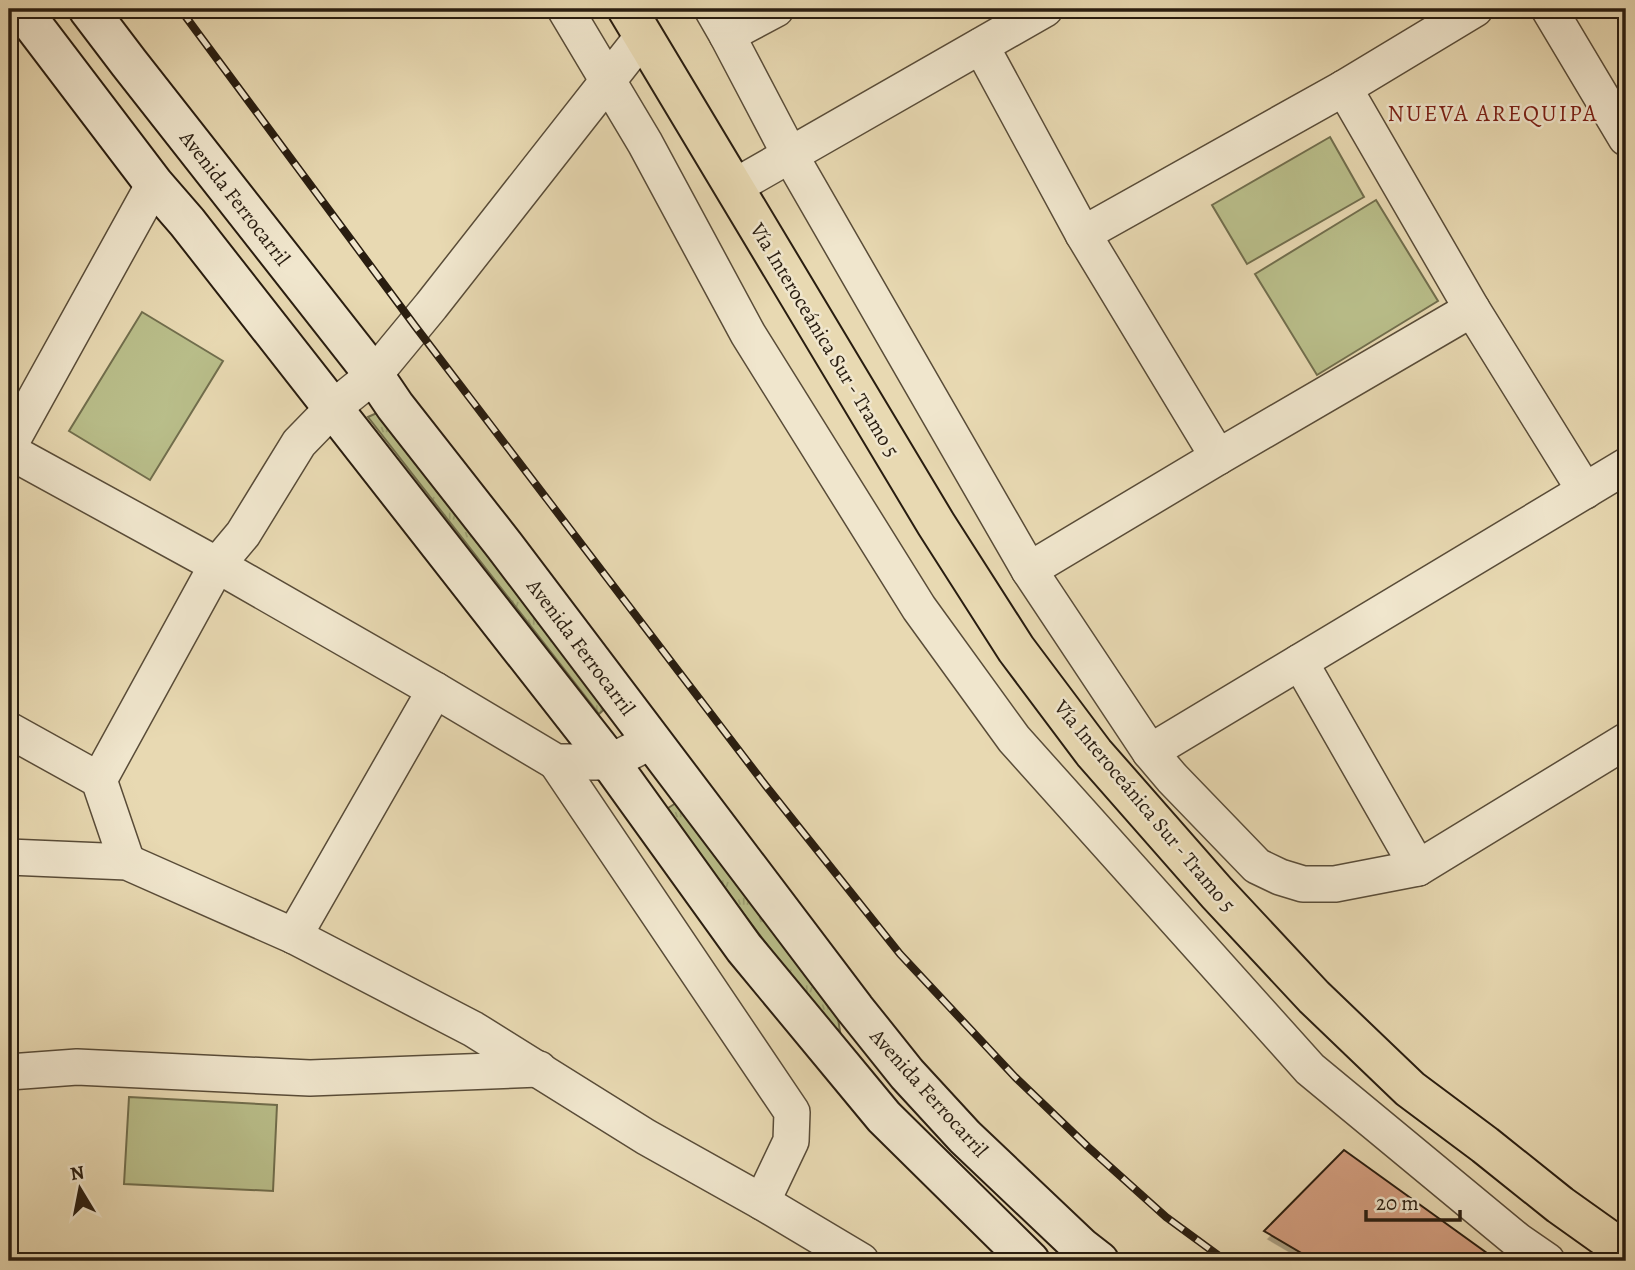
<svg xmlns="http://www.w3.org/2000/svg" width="1635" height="1270" viewBox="0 0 1635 1270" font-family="Alegreya,serif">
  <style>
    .grass { fill: url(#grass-tufts); stroke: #716e4d; stroke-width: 2 }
    .green { fill: #b9be8a; stroke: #716e4d; stroke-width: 2 }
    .building { fill: #d49f81; stroke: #291d10; stroke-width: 2; filter: url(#shadow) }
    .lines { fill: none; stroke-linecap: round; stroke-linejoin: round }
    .minor-casing { stroke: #594c38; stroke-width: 38 }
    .secondary-casing { stroke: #291d10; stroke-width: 42 }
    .trunk-casing { stroke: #291d10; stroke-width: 42 }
    .minor { stroke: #f0e6cd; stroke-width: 35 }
    .secondary { stroke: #f0e6cd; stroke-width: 38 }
    .trunk { stroke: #e8d9b2; stroke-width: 38 }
    .rail-casing { stroke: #291d10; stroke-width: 8 }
    .rail { stroke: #f0e6cd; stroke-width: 5; stroke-dasharray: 16; stroke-linecap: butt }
    .labels { text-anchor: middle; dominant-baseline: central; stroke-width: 5; stroke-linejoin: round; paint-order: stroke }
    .street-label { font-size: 21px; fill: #291d10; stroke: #f0e6cd }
    .neighbourhood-label { font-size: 23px; letter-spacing: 2px; fill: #7a1f14; stroke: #f0e6cd }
  </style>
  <defs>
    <pattern id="grass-tufts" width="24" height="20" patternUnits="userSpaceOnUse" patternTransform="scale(1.75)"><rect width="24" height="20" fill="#b9be8a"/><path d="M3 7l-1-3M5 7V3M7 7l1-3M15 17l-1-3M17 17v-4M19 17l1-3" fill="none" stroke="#9fa376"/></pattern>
    <filter id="shadow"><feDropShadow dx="4.5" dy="8" stdDeviation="0" flood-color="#0004"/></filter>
  </defs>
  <rect width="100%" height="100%" fill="#e8d9b2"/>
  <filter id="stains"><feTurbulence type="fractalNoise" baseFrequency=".00286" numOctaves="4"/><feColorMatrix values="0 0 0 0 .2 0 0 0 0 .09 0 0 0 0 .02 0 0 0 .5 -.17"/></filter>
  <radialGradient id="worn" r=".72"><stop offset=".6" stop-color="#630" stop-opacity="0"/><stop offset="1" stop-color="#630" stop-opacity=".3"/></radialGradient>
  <g class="grass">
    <polygon points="379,412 608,706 599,714 368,417"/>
    <polygon points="676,803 837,1012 840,1031 824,1020 665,810"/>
  </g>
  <g class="green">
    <polygon points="1330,137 1364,197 1247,264 1212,205"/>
    <polygon points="1376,200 1438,301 1317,375 1255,274"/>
    <polygon points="142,312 223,361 150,480 69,431"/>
    <polygon points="129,1097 277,1105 273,1191 124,1184"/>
  </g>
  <polygon class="building" points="1344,1150 1498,1261 1315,1261 1264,1231"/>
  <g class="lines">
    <defs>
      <g id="minor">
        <polyline points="565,9 645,143 748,334 919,608 1014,739 1310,1069 1518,1241 1547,1261"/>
        <polyline points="712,9 727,35 790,155 1029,570 1150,752 1172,778 1257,866 1280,877 1303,884 1335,884 1418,868 1626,741"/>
        <polyline points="1549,9 1626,138"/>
        <polyline points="727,35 776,9"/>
        <polyline points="981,46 1083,234 1218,457"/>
        <polyline points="1344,88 1472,309 1585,491"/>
        <polyline points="734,187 1045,9"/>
        <polyline points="1083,234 1344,88 1475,9"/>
        <polyline points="9,446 154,184"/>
        <polyline points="9,451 217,565 435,690 556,762 610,762 652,741"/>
        <polyline points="1029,570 1218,457 1472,309"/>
        <polyline points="1300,662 1418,868"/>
        <polyline points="9,730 99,780 127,862"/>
        <polyline points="1150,752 1626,466"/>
        <polyline points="556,762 792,1112 791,1141 762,1202"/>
        <polyline points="99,780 217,565 243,534 299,443 333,408 374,375 431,306 643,36"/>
        <polyline points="9,857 127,862 294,936 473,1029 646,1137 762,1202 861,1261"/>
        <polyline points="294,936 435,690"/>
        <polyline points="9,1072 77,1067 310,1078 539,1069"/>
      </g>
      <g id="secondary">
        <polyline points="21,9 154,184 187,222 610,762 744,948 884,1117 1030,1261"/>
        <polyline points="88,9 129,63 374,375 395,406 504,545 855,1009 907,1074 965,1137 1081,1247 1099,1261"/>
      </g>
      <polyline id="trunk" points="627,9 936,524 1016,649 1094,753 1217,893 1314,997 1410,1089 1485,1145 1560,1205 1626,1252"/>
    </defs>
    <use href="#minor" class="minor-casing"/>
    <use href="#secondary" class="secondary-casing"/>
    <use href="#trunk" class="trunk-casing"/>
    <use href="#minor" class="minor"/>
    <use href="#secondary" class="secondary"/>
    <use href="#trunk" class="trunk"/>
    <defs>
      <polyline id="rail" points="180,9 415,326 766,786 900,954 1015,1077 1088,1147 1166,1217 1226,1261"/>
    </defs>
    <use href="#rail" class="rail-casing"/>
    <use href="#rail" class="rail"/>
  </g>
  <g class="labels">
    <g class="street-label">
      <text transform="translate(235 198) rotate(52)">Avenida Ferrocarril</text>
      <text transform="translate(825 340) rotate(59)">Vía Interoceánica Sur - Tramo 5</text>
      <text transform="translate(581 647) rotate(53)">Avenida Ferrocarril</text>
      <text transform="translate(1145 806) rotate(50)">Vía Interoceánica Sur - Tramo 5</text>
      <text transform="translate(929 1093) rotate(48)">Avenida Ferrocarril</text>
    </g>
    <g class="neighbourhood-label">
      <text x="1493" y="113">NUEVA AREQUIPA</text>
    </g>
  </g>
  <rect width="1635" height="1270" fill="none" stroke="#e8d9b2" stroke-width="35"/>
  <rect x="10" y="10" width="1614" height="1249" fill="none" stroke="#291d10" stroke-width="3.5"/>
  <rect x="18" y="18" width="1600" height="1235" fill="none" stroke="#291d10" stroke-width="2"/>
  <g transform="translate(80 1189) rotate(350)" stroke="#f0e6cd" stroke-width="5" paint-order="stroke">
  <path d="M0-5L12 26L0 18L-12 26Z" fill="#291d10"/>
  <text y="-10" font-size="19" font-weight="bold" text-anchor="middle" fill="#291d10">N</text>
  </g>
  <path d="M1366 1210v10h94v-10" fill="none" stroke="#291d10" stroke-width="3.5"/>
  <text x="1376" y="1210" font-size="21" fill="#291d10" stroke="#f0e6cd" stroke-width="5" paint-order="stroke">20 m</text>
  <rect width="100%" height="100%" filter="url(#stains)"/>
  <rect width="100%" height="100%" fill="url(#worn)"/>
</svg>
